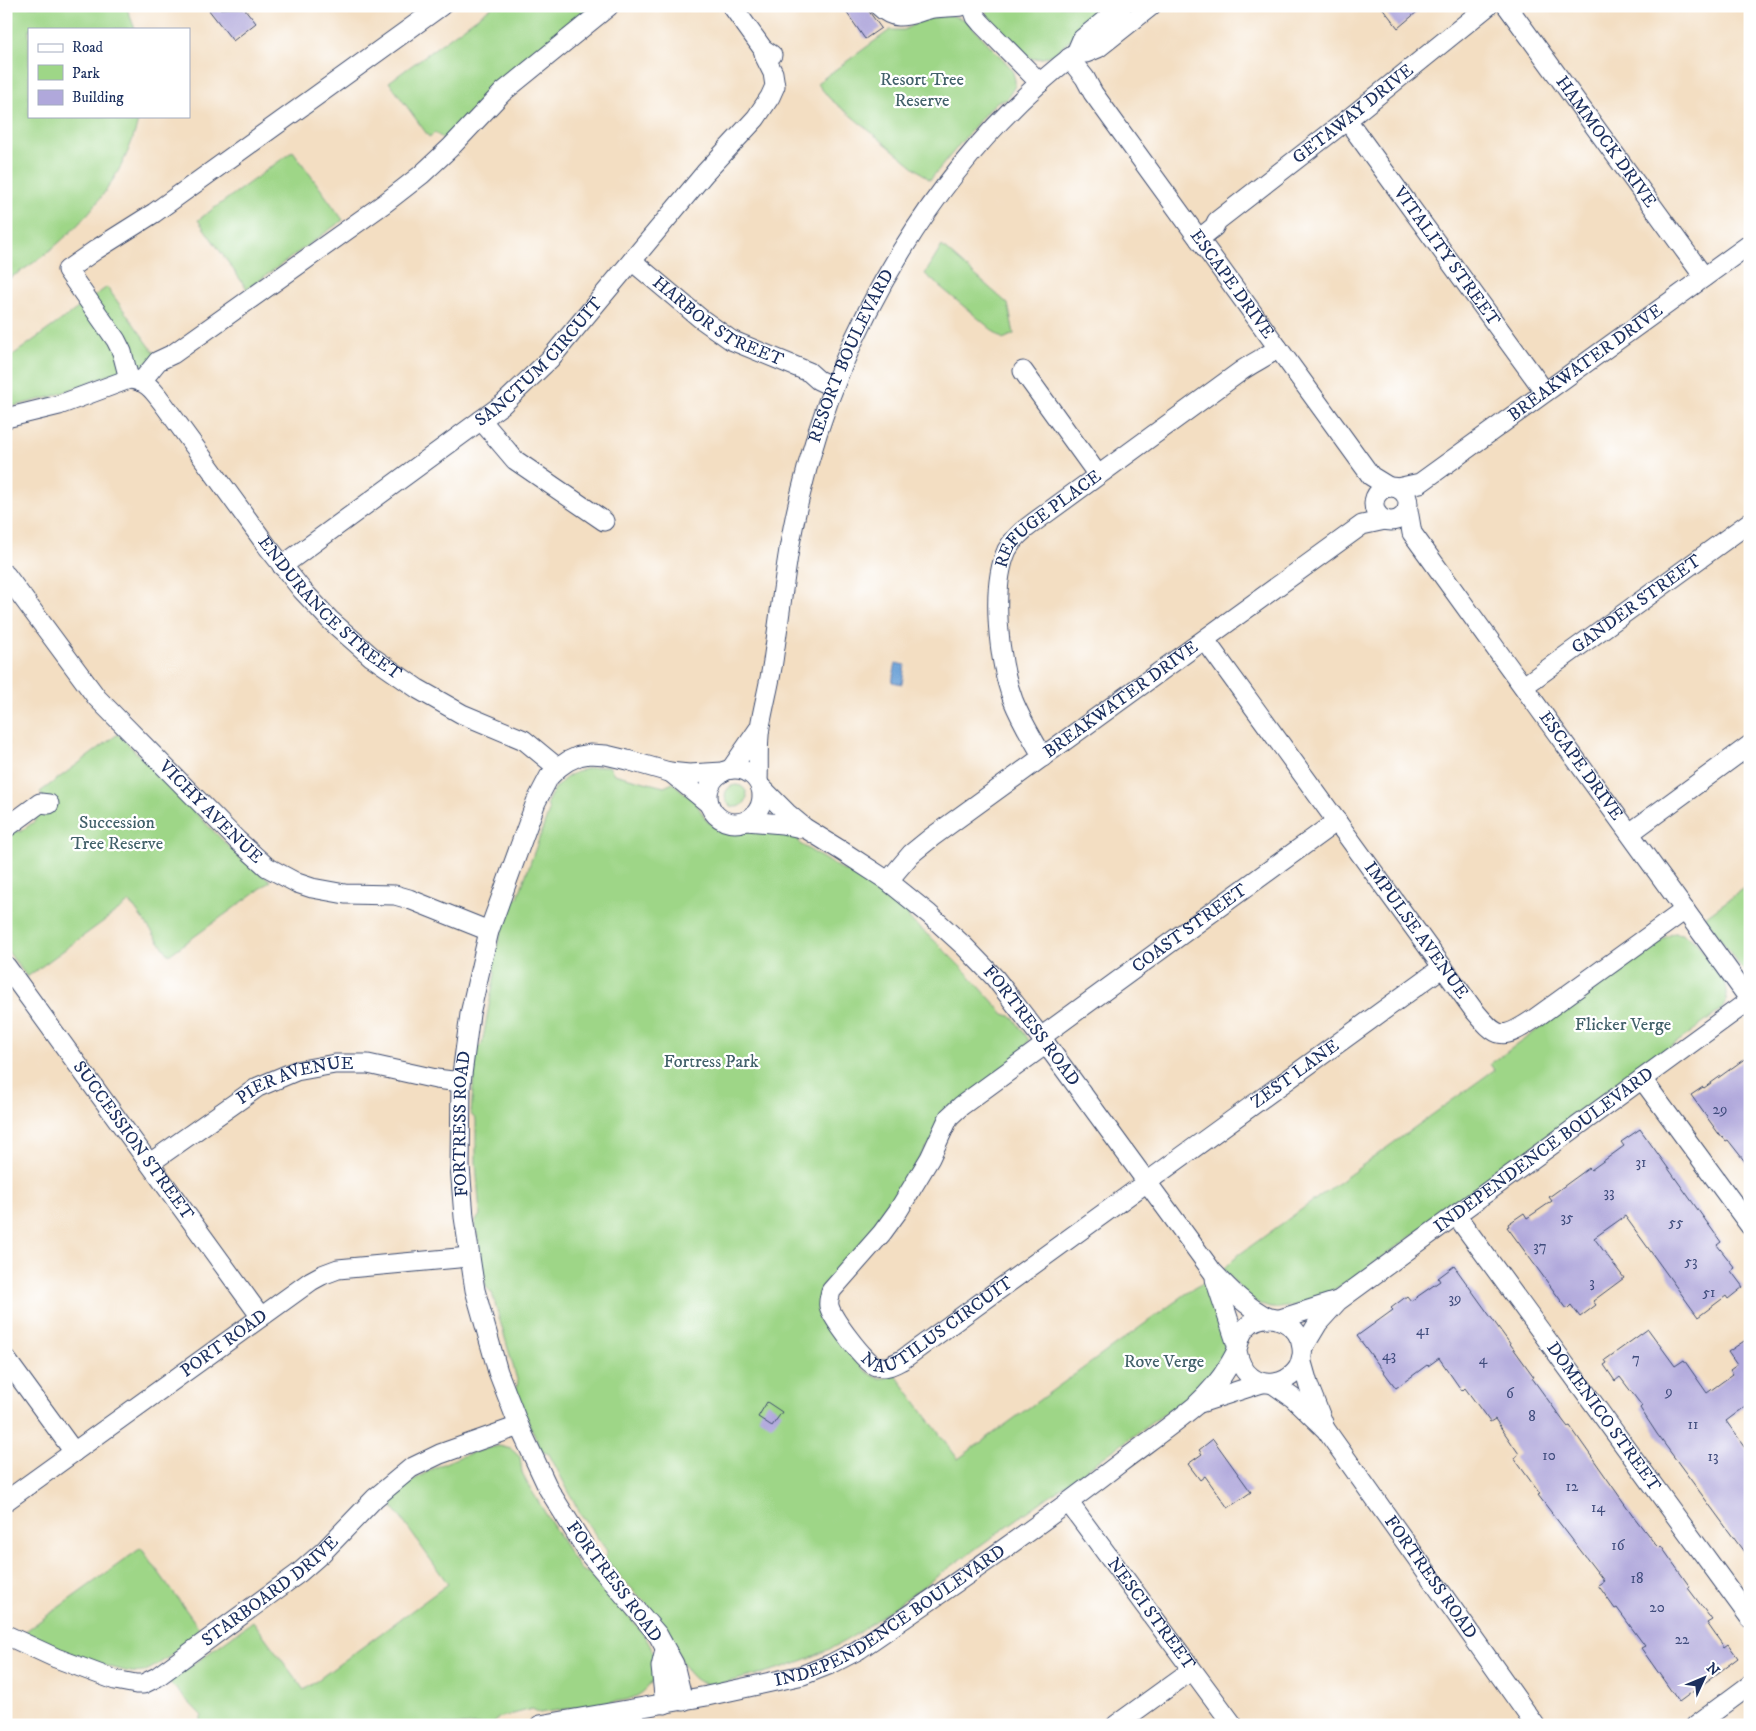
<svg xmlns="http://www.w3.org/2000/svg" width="1756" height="1731" viewBox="0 0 1756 1731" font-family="'IM FELL DW Pica',serif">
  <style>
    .green { fill: #9ed687; stroke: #5c8272 }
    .water { fill: #679fd5; stroke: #41679a }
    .building { fill: #b0a8db }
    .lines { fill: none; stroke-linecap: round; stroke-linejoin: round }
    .minor-casing { stroke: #3b496d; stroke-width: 21 }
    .minor { stroke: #fff; stroke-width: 19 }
    .labels { text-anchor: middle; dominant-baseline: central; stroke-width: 4.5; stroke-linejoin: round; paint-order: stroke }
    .number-label { font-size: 15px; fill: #404d7d }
    .park-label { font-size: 18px; fill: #42616a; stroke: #fff }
    .street-label { font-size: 18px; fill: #1b2f5e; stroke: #fff }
  </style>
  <rect width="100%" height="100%" fill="#fff"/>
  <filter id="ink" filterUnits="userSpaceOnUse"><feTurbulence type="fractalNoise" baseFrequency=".02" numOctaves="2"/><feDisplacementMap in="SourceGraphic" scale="10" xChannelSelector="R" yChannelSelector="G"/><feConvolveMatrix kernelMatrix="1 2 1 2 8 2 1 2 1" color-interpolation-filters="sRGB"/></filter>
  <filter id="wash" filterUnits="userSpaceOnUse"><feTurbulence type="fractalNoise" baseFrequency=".0096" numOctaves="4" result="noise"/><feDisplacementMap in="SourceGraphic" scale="20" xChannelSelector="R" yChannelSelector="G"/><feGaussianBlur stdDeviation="1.12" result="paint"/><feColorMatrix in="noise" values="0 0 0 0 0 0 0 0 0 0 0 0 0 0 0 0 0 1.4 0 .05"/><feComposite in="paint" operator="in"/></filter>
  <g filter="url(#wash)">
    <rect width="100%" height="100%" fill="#f3dec2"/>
    <g class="green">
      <path d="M6 6H126L135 29H29V116H139C126 184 65 248 6 280Z"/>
      <polygon points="493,6 593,6 503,78 444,139 435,133 429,137 389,82"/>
      <polygon points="983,6 1102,6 1086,19 1085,27 1055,53 1043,58 1034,59 1026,56 990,20"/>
      <polygon points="950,15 966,20 1012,69 1015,80 1015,86 1006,100 998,101 989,109 930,180 829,98 817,83 890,30 904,30 923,19"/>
      <polygon points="293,151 343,220 247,289 198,220"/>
      <polygon points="942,246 1008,304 1014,334 1003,339 925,274"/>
      <polygon points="107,287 156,355 144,365 124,369 51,397 6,408 6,360"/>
      <polygon points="118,734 238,856 259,873 271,881 169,955 130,902 27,977 6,949 6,836 13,830 20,832 35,821 36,814 43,796 40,792"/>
      <path d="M609 766 614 774 664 787 673 783 696 803 707 821 719 829 733 833 761 828 797 836 800 844 844 871 854 870 908 910 909 919 935 941 967 973 1004 1014 1013 1017 1029 1040 1022 1052 925 1149 887 1213 849 1259 823 1285 819 1292 818 1302 821 1312 863 1369 877 1378H885L895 1374 958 1459 1194 1288 1205 1282C1215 1301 1233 1336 1224 1357 1219 1368 1210 1377 1203 1386L858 1633C813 1662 766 1673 715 1685 707 1685 700 1683 694 1678 680 1666 675 1640 664 1624 646 1601 623 1582 605 1558L607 1551 580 1513 549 1454 541 1451 515 1390 518 1383 492 1293 486 1287 475 1222 480 1215 476 1162V1120L471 1114 476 1049 482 1044 495 973 492 964 510 901 518 897 549 811 547 803C559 775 580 767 609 766Z"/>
      <circle cx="736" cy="796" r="11"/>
      <polygon points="1750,884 1750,974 1741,968 1705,917"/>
      <path d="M1674 933 1682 934 1696 942 1724 981C1729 992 1728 1002 1720 1011 1649 1063 1577 1114 1506 1167 1471 1192 1436 1218 1402 1243 1366 1268 1326 1304 1279 1308 1255 1311 1238 1284 1223 1269L1233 1259 1494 1070 1490 1064 1666 937Z"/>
      <path d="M499 1446 511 1449 520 1457 522 1472 527 1483 572 1557C575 1561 578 1567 581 1570 584 1572 588 1572 591 1575 597 1580 600 1587 606 1593 625 1613 670 1651 651 1683 645 1692 637 1697 626 1700L540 1713 532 1709 498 1718 493 1725H198L202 1716 169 1682 253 1621 304 1690 448 1584 388 1500C419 1472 458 1454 499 1446Z"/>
      <path d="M141 1548 202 1632C187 1642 158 1668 142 1672 123 1677 44 1642 23 1633Z"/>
    </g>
    <polygon class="water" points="896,663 905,665 902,684 892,682"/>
    <g id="blocks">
      <g class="building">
        <polygon points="842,6 865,6 881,28 865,39"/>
        <polygon points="1381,6 1424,6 1398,28"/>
        <polygon points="244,8 256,23 233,41 208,9"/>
        <polygon points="1750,1055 1750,1168 1728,1140 1726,1141 1722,1136 1721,1137 1691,1095 1703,1087 1704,1088"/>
        <polygon points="1640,1129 1721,1242 1717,1245 1735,1268 1731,1271 1743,1287 1728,1299 1726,1296 1698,1317 1625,1216 1594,1238 1624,1278 1593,1301 1596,1305 1580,1317 1571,1305 1567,1309 1507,1227 1509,1226 1508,1224 1524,1213 1527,1218 1539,1210 1552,1201 1549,1197 1589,1168 1591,1170 1624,1146 1621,1142"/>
        <polygon points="1454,1266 1534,1377 1532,1378 1564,1422 1568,1427 1570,1426 1634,1517 1655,1544 1659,1548 1661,1546 1690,1587 1688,1588 1712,1620 1707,1623 1724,1647 1728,1644 1738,1658 1679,1702 1641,1648 1645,1646 1617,1608 1615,1609 1598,1585 1604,1581 1538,1495 1540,1494 1514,1458 1519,1454 1495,1419 1490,1422 1465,1388 1462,1391 1439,1358 1428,1366 1427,1365 1396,1388 1357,1336 1393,1310 1391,1308 1407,1296 1411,1301 1440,1281 1438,1278"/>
        <polygon points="1648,1329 1675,1366 1684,1360 1707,1393 1733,1374 1730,1370 1737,1365 1728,1352 1750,1337 1750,1403 1726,1421 1750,1454 1750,1560 1657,1434 1640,1408 1642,1406 1620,1377 1615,1381 1604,1365 1607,1363 1605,1360"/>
        <polygon points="767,1402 782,1412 772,1426 758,1417"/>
        <polygon points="1213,1439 1251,1492 1228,1508 1205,1476 1200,1480 1188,1464 1202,1454 1199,1450"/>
      </g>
    </g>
  </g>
  <g filter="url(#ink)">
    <use href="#blocks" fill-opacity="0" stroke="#3b496d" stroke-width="1"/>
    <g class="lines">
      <defs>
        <g id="minor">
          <polyline points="732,6 763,49 772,55"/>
          <path d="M879 6C898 25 912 12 934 8 943 7 952 7 962 6"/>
          <polyline points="972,6 976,17 981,23 1040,83"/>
          <path id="s1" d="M1507 6 1704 277"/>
          <polyline points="1076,53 1082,39 1122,6"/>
          <path id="s2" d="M1069 58 1085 78 1093 93 1371 476 1389 487"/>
          <path id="s3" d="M1347 120 1545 392"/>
          <path id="s4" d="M1199 239 1214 227 1217 221 1347 120 1488 6"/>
          <path id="s5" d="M632 261 700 318 731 340 809 372 818 380 833 387"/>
          <polyline points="1023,371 1098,475"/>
          <polyline points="129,379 122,352 116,340 67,270 97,249 154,213 441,6"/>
          <polyline points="141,382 158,361 173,354 385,203 421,175 450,148 503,92 609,6"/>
          <path id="s6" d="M6 418 59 405 129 379C146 380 153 390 162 402L267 546 302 590 330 620 372 657 418 689 462 714 524 740 558 768"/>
          <polyline points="481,420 515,460 604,521"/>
          <circle cx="1391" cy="504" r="17"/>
          <path id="s7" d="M1397 488 1420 483 1750 244"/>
          <path id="s8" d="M1408 510 1412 533 1750 1000"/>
          <path id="s9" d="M282 566 503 404 550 359 705 173 756 118 770 97 775 86 773 73 765 57 763 49"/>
          <path id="s10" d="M6 575 97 698 237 840 267 867 297 883 312 888 345 894 395 895 409 899 489 931"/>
          <path id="s11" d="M1205 640 1473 1009C1498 1039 1501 1041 1534 1019L1685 910"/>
          <path id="s12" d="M1524 686 1750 522"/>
          <path id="s13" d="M1043 757C1032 738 1021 720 1013 700 999 662 990 588 1007 550 1013 539 1023 530 1033 523L1241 371C1254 362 1266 357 1278 348"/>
          <circle cx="735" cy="796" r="27"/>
          <polyline points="731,769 758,730"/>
          <polyline points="670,772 709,804"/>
          <path id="s14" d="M758 781C759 763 757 745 760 727 764 703 771 679 774 654 782 601 787 548 800 496 839 329 939 158 1076 53H1086L1098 48 1151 6"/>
          <path id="s15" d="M762 788 787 813 805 828 842 851 888 881 929 914 964 946 995 978 1046 1044 1212 1271C1230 1290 1246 1307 1269 1318"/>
          <polyline points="746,821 782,824 801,828"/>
          <polyline points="6,828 40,803 49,804"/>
          <polyline points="1630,833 1750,745"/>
          <path id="s16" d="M888 881 911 854 932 837 1362 525 1385 520"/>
          <path id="s17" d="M6 966 261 1317"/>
          <path id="s18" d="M1041 1037 1337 821"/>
          <path id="s19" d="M1046 1044 961 1106 949 1117 930 1158 898 1211 882 1233 831 1291C830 1296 828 1301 829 1306 832 1318 865 1363 876 1366 886 1369 894 1364 902 1360L1443 967"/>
          <polyline points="1642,1079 1750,1226"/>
          <path id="s20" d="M150 1163 258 1087 296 1071 335 1064H368L436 1079 461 1082"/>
          <path id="s21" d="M1456 1215 1750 1618"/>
          <polyline points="1215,1279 1237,1345"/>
          <polyline points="1280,1319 1337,1301"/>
          <path id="s22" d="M1303 1348 1318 1323 1338 1301 1750 1000"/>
          <polyline points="6,1359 74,1452"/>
          <polyline points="1301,1359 1309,1387 1324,1425"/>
          <path id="s23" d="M1273 1384 1293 1398 1326 1430 1535 1725"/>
          <polyline points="1200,1403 1262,1383"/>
          <path id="s24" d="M6 1501 311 1281 322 1275 338 1269 469 1257"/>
          <path id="s25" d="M1069 1503 1233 1725"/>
          <path id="s26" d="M6 1635 56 1658 115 1680 136 1684H143L157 1677 299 1573 323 1552 375 1498 411 1468 440 1454 519 1426"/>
          <path id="s27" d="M683 1701 674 1664 658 1635 589 1554 549 1490 519 1426 498 1372 475 1290 464 1217 460 1166 461 1082 470 1014 489 931 536 802 549 777 558 768 568 761 579 756 590 754 606 755 627 760 669 772 689 774 723 772"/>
          <polyline points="665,1704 661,1667 665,1650"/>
          <path id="s28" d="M540 1725 707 1696 803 1675 831 1664 858 1650C947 1589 1035 1529 1120 1463 1145 1444 1171 1426 1195 1406 1208 1394 1220 1381 1229 1365 1231 1361 1234 1357 1236 1352 1240 1341 1240 1331 1251 1323 1272 1310 1300 1324 1302 1348 1307 1386 1246 1402 1237 1351"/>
          <polyline points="1116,1725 1192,1670"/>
          <polyline points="1696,1725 1750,1685"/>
        </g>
      </defs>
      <use href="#minor" class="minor-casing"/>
      <use href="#minor" class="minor"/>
    </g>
  </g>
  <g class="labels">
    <g class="number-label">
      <text x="1720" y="1109">29</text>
      <text x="1641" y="1162">31</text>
      <text x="1609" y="1192">33</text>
      <text x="1567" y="1217">35</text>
      <text x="1676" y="1222">55</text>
      <text x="1540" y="1246">37</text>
      <text x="1691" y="1261">53</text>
      <text x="1592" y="1282">3</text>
      <text x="1709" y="1292">51</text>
      <text x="1455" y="1298">39</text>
      <text x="1423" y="1330">41</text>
      <text x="1389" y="1355">43</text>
      <text x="1636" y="1358">7</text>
      <text x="1483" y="1359">4</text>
      <text x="1669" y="1391">9</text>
      <text x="1510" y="1393">6</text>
      <text x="1532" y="1416">8</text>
      <text x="1693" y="1424">11</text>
      <text x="1549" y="1455">10</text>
      <text x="1713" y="1456">13</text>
      <text x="1572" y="1486">12</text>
      <text x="1598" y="1507">14</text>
      <text x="1618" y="1545">16</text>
      <text x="1637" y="1578">18</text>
      <text x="1657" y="1607">20</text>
      <text x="1682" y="1639">22</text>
    </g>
    <g class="park-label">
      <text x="922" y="80">Resort Tree<tspan x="922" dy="21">Reserve</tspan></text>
      <text x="117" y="823">Succession<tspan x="117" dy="21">Tree Reserve</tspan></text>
      <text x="1623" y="1025">Flicker Verge</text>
      <text x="711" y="1062">Fortress Park</text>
      <text x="1164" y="1362">Rove Verge</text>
    </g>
    <g class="street-label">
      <text stroke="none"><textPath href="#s4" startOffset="199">GETAWAY DRIVE</textPath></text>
      <text stroke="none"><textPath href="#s1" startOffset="168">HAMMOCK DRIVE</textPath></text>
      <text stroke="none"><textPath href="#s3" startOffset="169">VITALITY STREET</textPath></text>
      <text stroke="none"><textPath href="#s2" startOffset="279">ESCAPE DRIVE</textPath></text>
      <text stroke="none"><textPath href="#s5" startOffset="106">HARBOR STREET</textPath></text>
      <text stroke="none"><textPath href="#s14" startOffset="438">RESORT BOULEVARD</textPath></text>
      <text stroke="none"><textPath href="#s9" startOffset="329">SANCTUM CIRCUIT</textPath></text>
      <text stroke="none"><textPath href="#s7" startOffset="228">BREAKWATER DRIVE</textPath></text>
      <text stroke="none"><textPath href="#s13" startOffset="268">REFUGE PLACE</textPath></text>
      <text stroke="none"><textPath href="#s12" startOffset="139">GANDER STREET</textPath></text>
      <text stroke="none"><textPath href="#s6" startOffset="438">ENDURANCE STREET</textPath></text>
      <text stroke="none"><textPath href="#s16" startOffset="296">BREAKWATER DRIVE</textPath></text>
      <text stroke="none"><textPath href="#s8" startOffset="311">ESCAPE DRIVE</textPath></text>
      <text stroke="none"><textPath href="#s10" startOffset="314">VICHY AVENUE</textPath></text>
      <text stroke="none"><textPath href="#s18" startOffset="184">COAST STREET</textPath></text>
      <text stroke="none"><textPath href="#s11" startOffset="359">IMPULSE AVENUE</textPath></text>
      <text stroke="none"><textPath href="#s15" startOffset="362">FORTRESS ROAD</textPath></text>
      <text stroke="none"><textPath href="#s19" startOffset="939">ZEST LANE</textPath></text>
      <text stroke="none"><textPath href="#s20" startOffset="170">PIER AVENUE</textPath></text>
      <text stroke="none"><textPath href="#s27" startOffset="634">FORTRESS ROAD</textPath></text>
      <text stroke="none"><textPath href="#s17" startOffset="216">SUCCESSION STREET</textPath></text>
      <text stroke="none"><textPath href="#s22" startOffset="314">INDEPENDENCE BOULEVARD</textPath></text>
      <text stroke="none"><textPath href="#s19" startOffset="498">NAUTILUS CIRCUIT</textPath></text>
      <text stroke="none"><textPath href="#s24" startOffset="269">PORT ROAD</textPath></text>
      <text stroke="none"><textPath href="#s21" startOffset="250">DOMENICO STREET</textPath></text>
      <text stroke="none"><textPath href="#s23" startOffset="251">FORTRESS ROAD</textPath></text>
      <text transform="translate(614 1582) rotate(53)">FORTRESS ROAD</text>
      <text stroke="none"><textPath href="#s26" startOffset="304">STARBOARD DRIVE</textPath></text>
      <text stroke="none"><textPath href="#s28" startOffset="372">INDEPENDENCE BOULEVARD</textPath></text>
      <text stroke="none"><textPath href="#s25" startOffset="138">NESCI STREET</textPath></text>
    </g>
  </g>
  <rect width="1756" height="1731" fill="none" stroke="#fff" stroke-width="25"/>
  <rect x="28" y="28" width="162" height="90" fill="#ffffff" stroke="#a4acbf"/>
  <rect x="38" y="44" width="25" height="8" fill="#ffffff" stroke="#a4acbf"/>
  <text x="72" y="52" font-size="15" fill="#1b2f5e">Road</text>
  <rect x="38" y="65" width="25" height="15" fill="#9ed687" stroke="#a4acbf"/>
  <text x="72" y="78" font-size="15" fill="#1b2f5e">Park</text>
  <rect x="38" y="90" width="25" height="15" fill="#b0a8db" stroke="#a4acbf"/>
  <text x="72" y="102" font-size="15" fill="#1b2f5e">Building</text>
  <g transform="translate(1704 1678) rotate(46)" stroke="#ffffff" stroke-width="4" paint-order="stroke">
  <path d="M0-4L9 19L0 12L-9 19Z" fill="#1b2f5e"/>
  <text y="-8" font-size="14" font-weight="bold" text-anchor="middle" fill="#1b2f5e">N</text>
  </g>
</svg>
